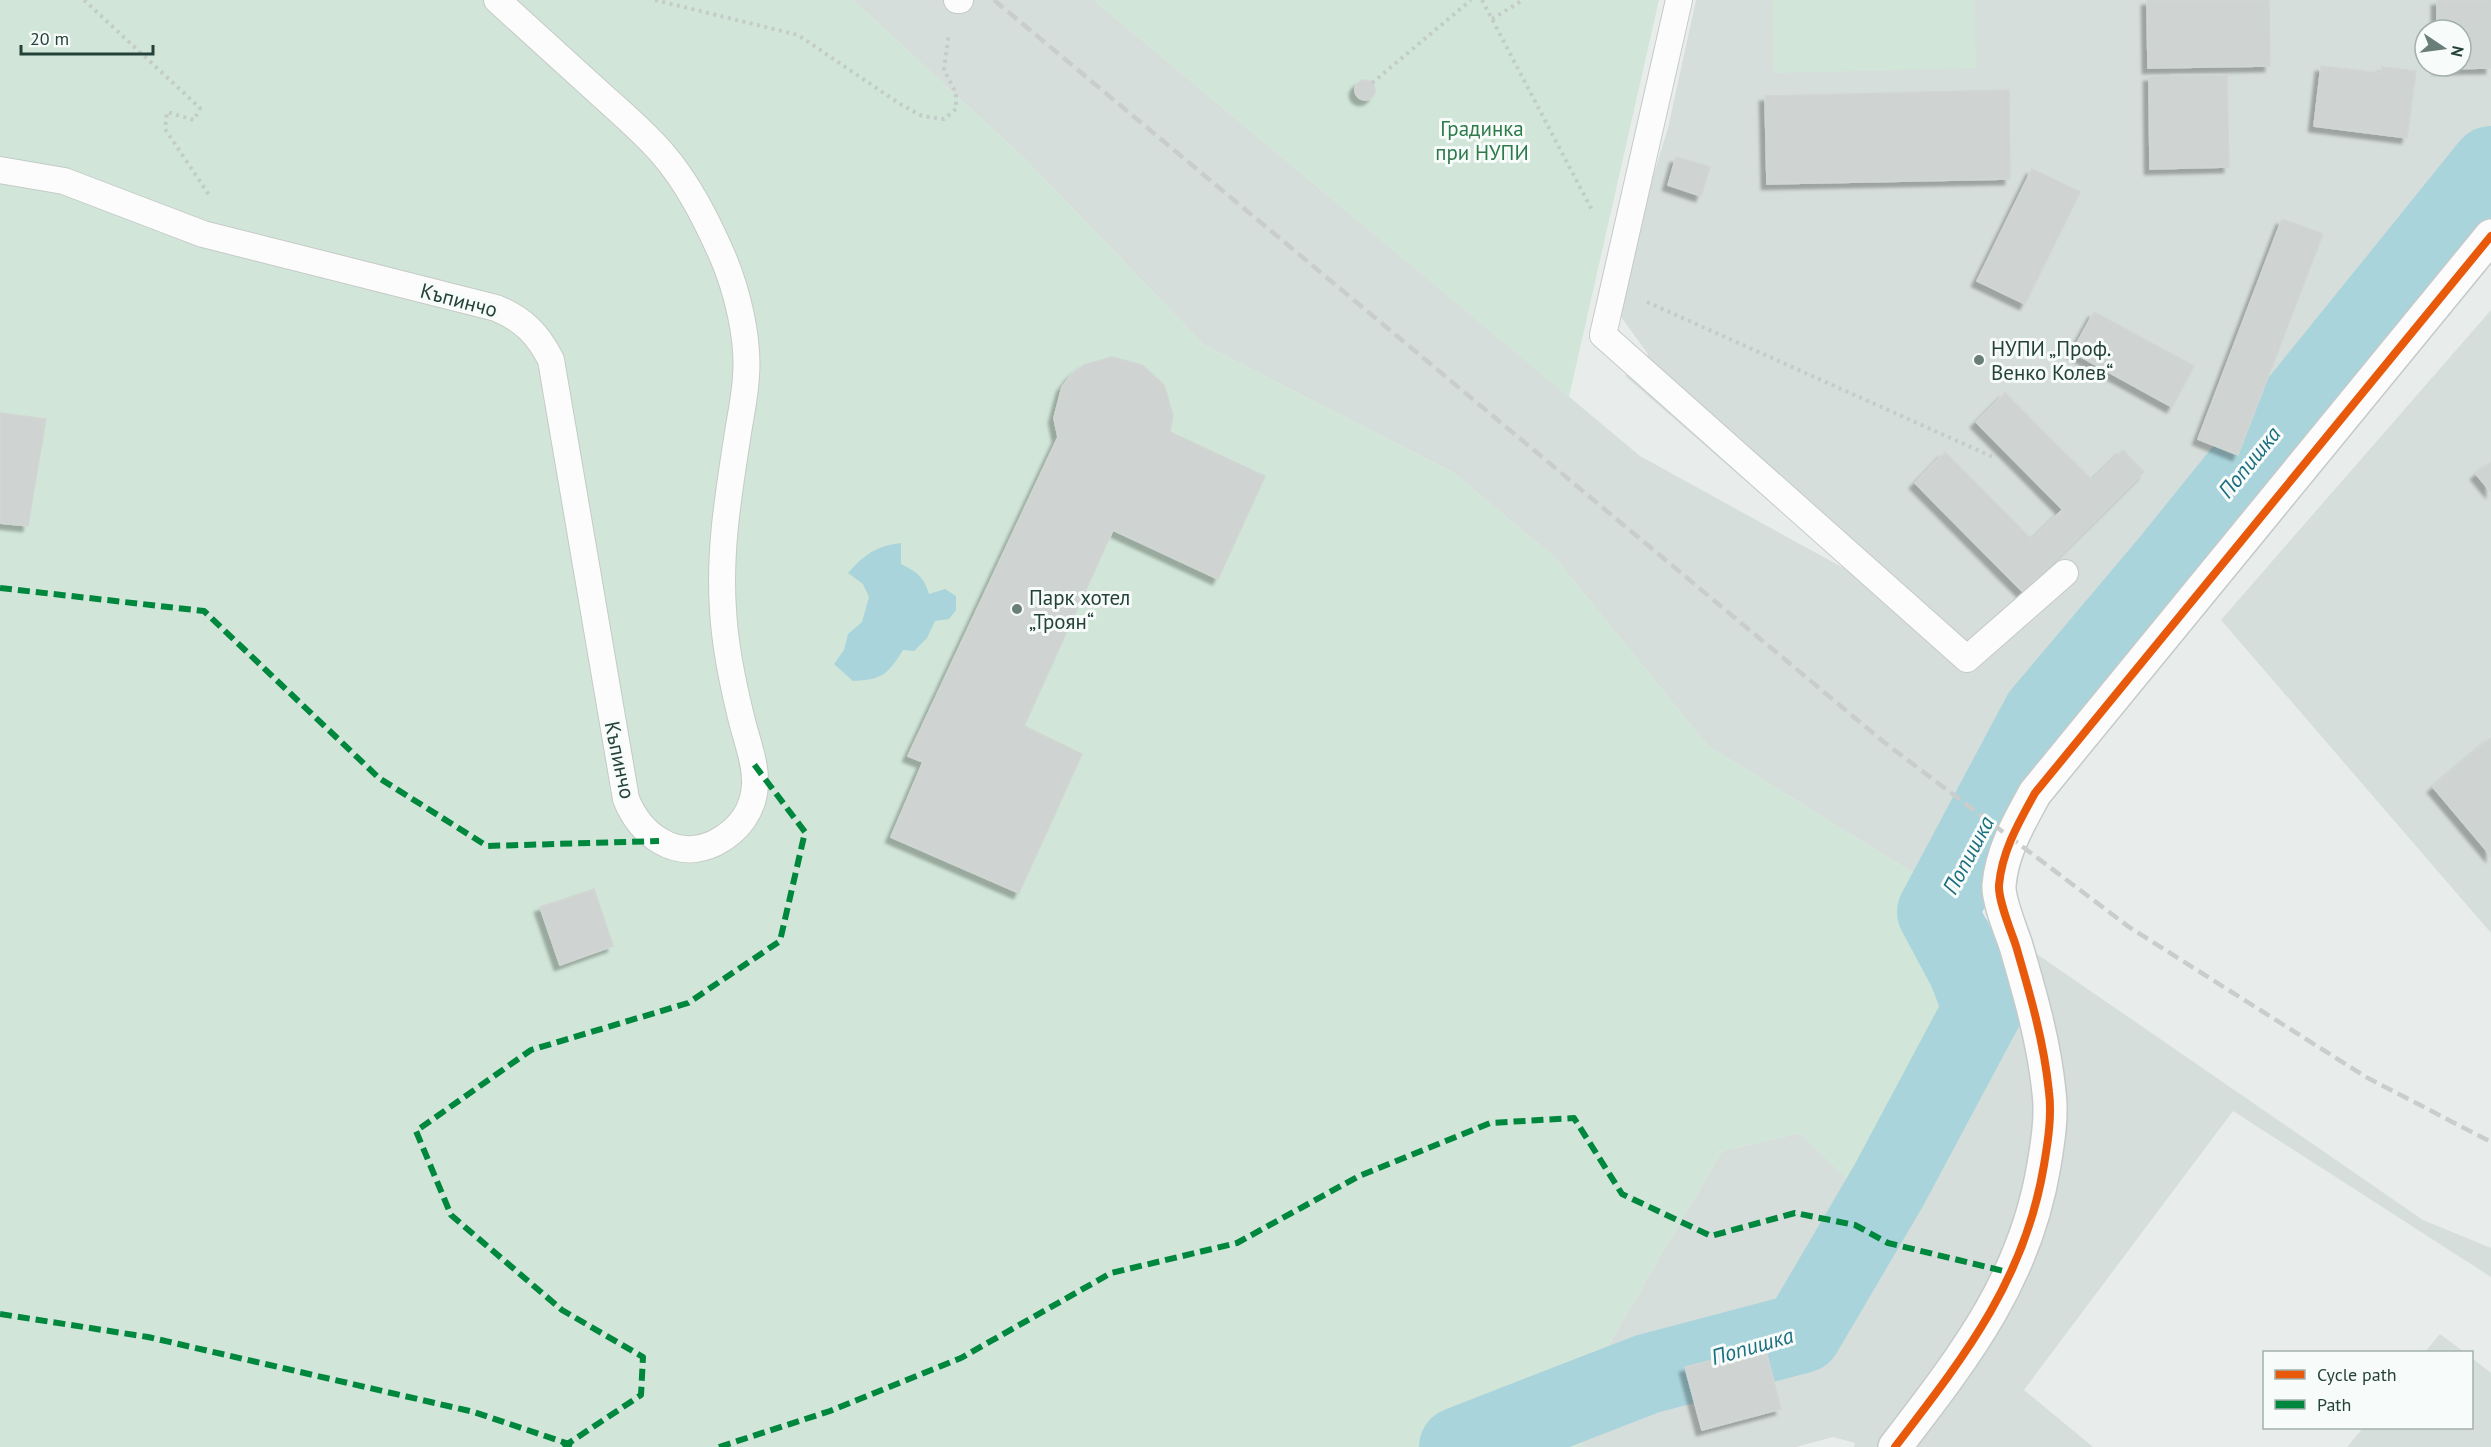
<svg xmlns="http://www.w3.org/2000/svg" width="2491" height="1447" viewBox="0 0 2491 1447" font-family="'PT Sans',sans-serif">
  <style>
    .built { fill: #d6dedb; fill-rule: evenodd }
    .green { fill: #d1e6d8 }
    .water { fill: #a9d4db }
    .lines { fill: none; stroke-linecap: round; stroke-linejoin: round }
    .river { stroke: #a9d4db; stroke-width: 80 }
    .building { fill: #cfd4d2; stroke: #d1d6d4; stroke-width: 1.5; filter: url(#shadow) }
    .service-casing { stroke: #c5cac8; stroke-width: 28 }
    .minor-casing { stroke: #c5cac8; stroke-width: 36 }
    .path { stroke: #c3ccca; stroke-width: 4; stroke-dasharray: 3 4.5; stroke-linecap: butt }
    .service { stroke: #fcfcfc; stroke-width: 26 }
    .minor { stroke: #fcfcfc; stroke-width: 33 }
    .rail { stroke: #c9cdcc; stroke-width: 4.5; stroke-dasharray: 12 6; stroke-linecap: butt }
    .quiet { stroke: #00873e; stroke-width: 6; stroke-dasharray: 12 6; stroke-linecap: butt }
    .cycleway-casing { stroke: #f7fbf9; stroke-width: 11 }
    .cycleway { stroke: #e8590c; stroke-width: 8 }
    .poi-dot { fill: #697e78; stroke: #f7fbf9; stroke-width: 2 }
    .labels { text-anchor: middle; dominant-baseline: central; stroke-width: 6; stroke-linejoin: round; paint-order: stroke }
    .park-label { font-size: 21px; fill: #2d7a4b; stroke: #f7fbf9 }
    .street-label { font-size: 21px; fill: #24423a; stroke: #f7fbf9 }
    .poi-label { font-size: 21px; fill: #24423a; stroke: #f7fbf9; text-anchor: start }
    .water-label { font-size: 22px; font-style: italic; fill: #1c6f80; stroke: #f7fbf9 }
  </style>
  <defs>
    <filter id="shadow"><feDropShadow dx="-5.5" dy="5.5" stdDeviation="1.5" flood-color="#0004"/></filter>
  </defs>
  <rect width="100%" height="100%" fill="#e8edeb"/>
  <g class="built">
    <path d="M853 0H1094L1640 456 1849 571 1625 376 1648 354 1613 306 1668 128 1696 0H2491V140L2014 730 2053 768 2026 835 1973 910 2423 1220 2491 1248V1277L2233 1111 2024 1390 2093 1447H1854L1855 1443 1833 1437 1796 1447H1582L1575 1402 1722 1151 1800 1133 1862 1193 1956 1039 1961 959 1973 910 1708 746 1555 558 1454 473 1204 345 1026 160ZM2425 30H2461V66H2425Z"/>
    <polygon points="2491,310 2491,933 2221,620"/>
    <polygon points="2440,1334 2464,1352 2425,1352"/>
    <polygon points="2472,1358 2491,1373 2491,1447 2347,1447 2363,1428 2472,1428"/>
  </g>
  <g class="green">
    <polygon points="0,0 853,0 1026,160 1204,345 1454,473 1555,558 1708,746 1973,910 1961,959 1956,1039 1862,1194 1800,1133 1722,1151 1575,1402 1582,1447 0,1447"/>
    <polygon points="1094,0 1659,0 1569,397"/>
    <polygon points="1773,0 1974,0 1976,68 1774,73"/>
    <polygon points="2491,140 2491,228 2053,768 2014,730"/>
  </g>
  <path class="water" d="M901 543V564C917 572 924 577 929 594L945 589 956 596V610L949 619 935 621 927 638 914 651 903 650C888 674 882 680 853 681L834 664 844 650 848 634 862 622 869 597 863 584 848 573C863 555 878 545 901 543Z"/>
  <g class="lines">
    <polyline class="river" points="1459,1447 1647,1374 1802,1333 1889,1185 1983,1009 1968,970 1937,912 2042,715 2171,562 2491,166"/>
  </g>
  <g class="building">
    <polygon points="2147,0 2269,0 2270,66 2148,68"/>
    <polygon points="2437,0 2491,0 2491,68 2438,69 2438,66 2461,66 2461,30 2437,30"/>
    <polygon points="2321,66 2380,73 2382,67 2416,71 2407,138 2314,126"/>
    <polygon points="2227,75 2229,167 2150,169 2149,76"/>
    <circle cx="1365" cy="90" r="10"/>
    <polygon points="2009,90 2010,179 1767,184 1765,96"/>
    <polygon points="1676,157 1710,167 1701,196 1668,185"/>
    <polygon points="2032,169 2080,192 2025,304 1977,281"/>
    <polygon points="2282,219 2323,234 2238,455 2198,439"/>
    <polygon points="2094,312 2194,366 2172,407 2072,352"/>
    <polygon points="1112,357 1142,365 1164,385 1173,415 1170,432 1265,476 1218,579 1113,530 1024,726 1082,754 1019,893 891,837 923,762 908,756 1058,437 1054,418 1062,387 1072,374 1084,365"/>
    <polygon points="2005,393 2092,480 2063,510 1976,422"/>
    <polygon points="0,413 46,419 28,526 0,523"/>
    <polygon points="2123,450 2144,472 2023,592 2001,570"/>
    <polygon points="1945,452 2032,540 2001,570 1915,483"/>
    <polygon points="2491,462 2491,492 2476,474"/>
    <polygon points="2491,738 2491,856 2433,787"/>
    <polygon points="594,889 613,946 560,965 540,907"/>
    <polygon points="1765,1347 1781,1409 1702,1430 1685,1367"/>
  </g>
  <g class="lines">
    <defs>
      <g id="service">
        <polyline points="957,0 960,0"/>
        <polyline points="1679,0 1603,335 1967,659 2065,573"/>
        <path d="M0 170 64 181 203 234 496 308C523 319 538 334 551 360L626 799C640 834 675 862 715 843 738 831 754 811 755 784 756 764 747 741 742 721 733 685 725 648 723 610 719 552 728 497 737 439 740 418 745 397 746 376 749 338 737 290 722 255 706 219 688 183 662 153 642 130 619 111 596 90 563 60 530 30 497 0"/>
      </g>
      <path id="minor" d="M1895 1447C1964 1357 2025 1280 2044 1165 2048 1141 2052 1116 2049 1092 2044 1042 2030 994 2016 946 2011 931 1998 900 1999 885 2002 851 2019 822 2035 793L2491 236"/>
    </defs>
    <use href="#service" class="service-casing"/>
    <use href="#minor" class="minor-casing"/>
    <g class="path">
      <polyline points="84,0 200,108 194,120 167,112 165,129 211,198"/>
      <polyline points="655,0 798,35 900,104 922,116 944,119 956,109 956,93 944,70 949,33"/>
      <polyline points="1482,0 1593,212"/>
      <polyline points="1492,19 1523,0"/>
      <polyline points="1372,83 1471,0"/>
      <polyline points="1647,302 1993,457"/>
    </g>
    <use href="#service" class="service"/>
    <use href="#minor" class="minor"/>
    <polyline class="rail" points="994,0 1885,743 2129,927 2366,1077 2491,1142"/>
    <g class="quiet">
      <polyline points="0,588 204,611 379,778 487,846 659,841"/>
      <polyline points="0,1314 148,1337 474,1412 578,1447"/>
      <polyline points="563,1447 641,1395 643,1357 562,1310 451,1215 416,1131 531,1050 688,1003 780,941 805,832 753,763"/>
      <polyline points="719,1447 830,1411 961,1358 1111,1273 1237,1243 1359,1176 1490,1123 1574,1118 1622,1194 1711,1236 1795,1213 1855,1225 1888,1243 2012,1273"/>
    </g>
    <defs>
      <path id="cycleway" d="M1895 1447C1964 1357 2025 1280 2044 1165 2048 1141 2052 1116 2049 1092 2044 1042 2030 994 2016 946 2011 931 1998 900 1999 885 2002 851 2019 822 2035 793L2491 236"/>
    </defs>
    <use href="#cycleway" class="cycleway-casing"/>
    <use href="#cycleway" class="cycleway"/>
  </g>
  <g class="poi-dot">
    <circle cx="1979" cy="360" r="6"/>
    <circle cx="1017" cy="609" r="6"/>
  </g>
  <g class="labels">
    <g class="park-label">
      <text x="1482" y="128">Градинка<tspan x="1482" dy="24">при НУПИ</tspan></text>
    </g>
    <g class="street-label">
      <text transform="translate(459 300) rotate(15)">Къпинчо</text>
      <text transform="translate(620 760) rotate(78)">Къпинчо</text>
    </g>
    <g class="poi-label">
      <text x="1991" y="348">НУПИ „Проф.<tspan x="1991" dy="24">Венко Колев“</tspan></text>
      <text x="1029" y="597">Парк хотел<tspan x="1029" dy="24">„Троян“</tspan></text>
    </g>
    <g class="water-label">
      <text transform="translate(2249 462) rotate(-51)">Попишка</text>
      <text transform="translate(1968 855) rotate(-62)">Попишка</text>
      <text transform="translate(1752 1346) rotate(-16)">Попишка</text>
    </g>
  </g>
  <rect x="2263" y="1351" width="210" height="78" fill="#f7fbf9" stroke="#a3b1ad" stroke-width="1.5"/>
  <rect x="2275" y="1370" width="30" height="9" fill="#e8590c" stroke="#a3b1ad" stroke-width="1.5"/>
  <text x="2317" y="1381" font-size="18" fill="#24423a">Cycle path</text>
  <rect x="2275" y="1400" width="30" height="9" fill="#00873e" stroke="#a3b1ad" stroke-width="1.5"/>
  <text x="2317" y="1411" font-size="18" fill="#24423a">Path</text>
  <g transform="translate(2443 48) rotate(103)"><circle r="28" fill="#f7fbf9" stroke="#a3b1ad" stroke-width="1.5"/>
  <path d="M0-4.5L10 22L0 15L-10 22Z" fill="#697e78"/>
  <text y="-9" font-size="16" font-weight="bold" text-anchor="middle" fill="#24423a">N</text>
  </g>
  <path d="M21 45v9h132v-9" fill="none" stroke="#24423a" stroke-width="3"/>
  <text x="30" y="45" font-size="18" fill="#24423a" stroke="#f7fbf9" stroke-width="4.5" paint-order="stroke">20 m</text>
</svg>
